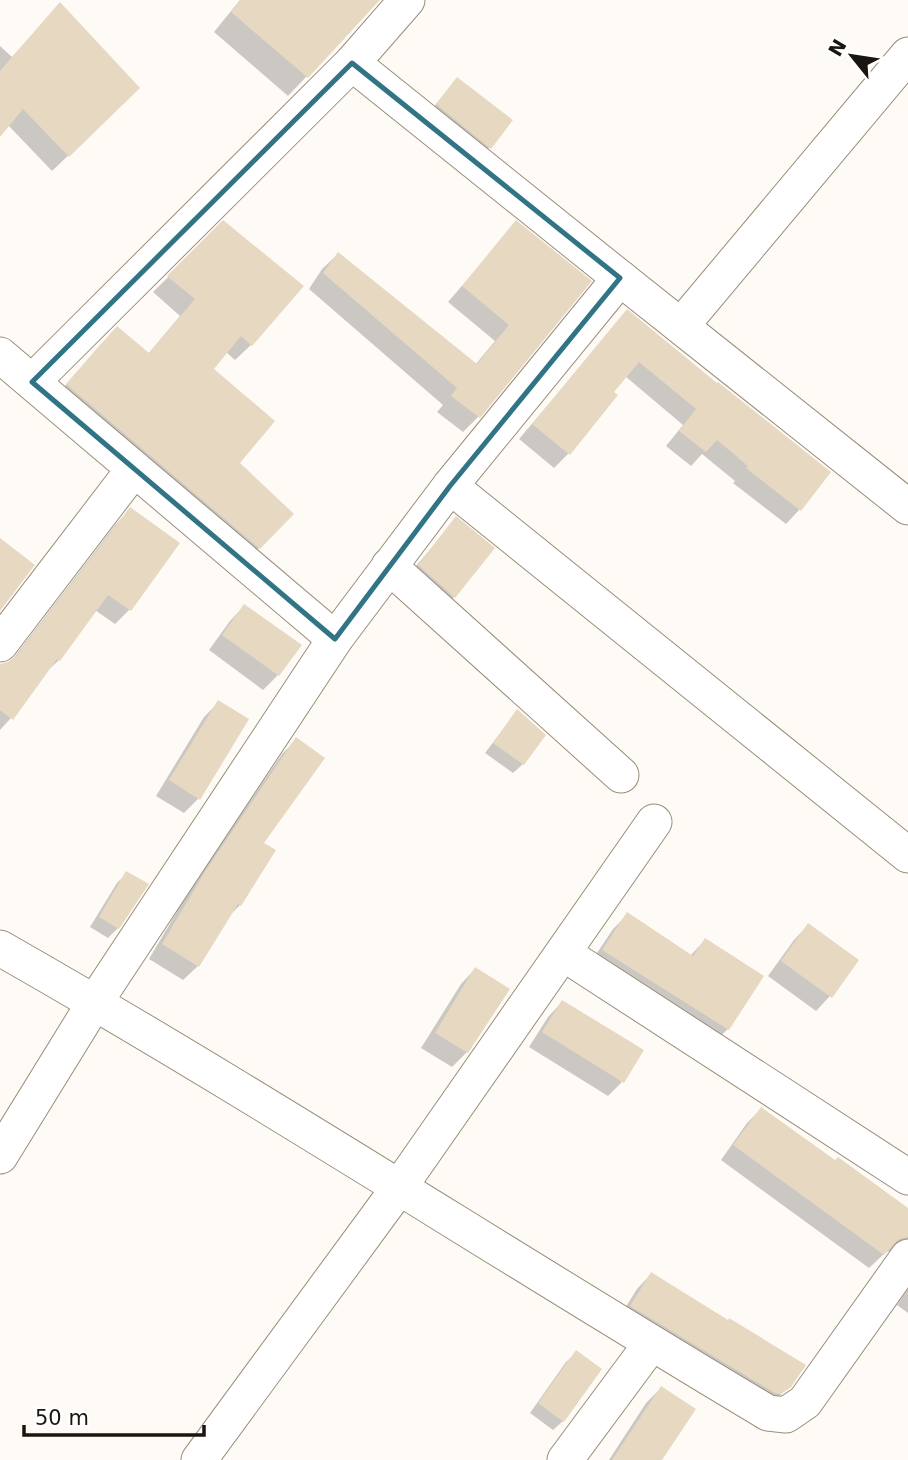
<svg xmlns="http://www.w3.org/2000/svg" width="908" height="1460" viewBox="0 0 908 1460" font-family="'DejaVu Sans',sans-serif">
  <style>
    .shadow { fill: #0003 }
    .building { fill: #e7d8c2 }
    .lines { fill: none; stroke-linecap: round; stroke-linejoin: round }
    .minor-casing { stroke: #9a8d79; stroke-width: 37 }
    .minor { stroke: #fff; stroke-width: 35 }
    .marked { fill: none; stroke: #317485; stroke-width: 5; stroke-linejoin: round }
  </style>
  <rect width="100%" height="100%" fill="#fefbf6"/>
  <g class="shadow">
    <polygon points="240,0 379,0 288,96 214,32"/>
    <polygon points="60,4 122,104 52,171 8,125 0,134 0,46 12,57"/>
    <polygon points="457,79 490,147 475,162 423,120"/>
    <polygon points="224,222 251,345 235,360 226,352 211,369 259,548 243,564 52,401 102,343 148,354 180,316 153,292"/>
    <polygon points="516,223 589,281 478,417 463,432 437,412 443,405 309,289 322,269 338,254 475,365 495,341 448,302"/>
    <polygon points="627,312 800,509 786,524 733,483 735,481 702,454 691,466 666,446 683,425 625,376 569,453 554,468 519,439"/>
    <polygon points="130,510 178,544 129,610 115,624 95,610 59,660 44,674 11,718 0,730 0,665 9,664 116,524"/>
    <polygon points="456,519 493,548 454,597 439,612 404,580"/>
    <polygon points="244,606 299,646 278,675 263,690 209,650 230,621"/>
    <polygon points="218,703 198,799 184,813 156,796 204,717"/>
    <polygon points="517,711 523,764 513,773 485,753"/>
    <polygon points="296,740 240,905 228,917 198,966 183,980 149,959 192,886 282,754"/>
    <polygon points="127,873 118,928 108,938 90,927 117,883"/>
    <polygon points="627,915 690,956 705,940 728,1029 713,1043 589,965 613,929"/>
    <polygon points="808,925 830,996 816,1011 768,976 794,940"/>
    <polygon points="475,969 508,989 467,1052 452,1067 421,1048 461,984"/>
    <polygon points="562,1002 622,1082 608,1096 529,1047 548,1017"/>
    <polygon points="761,1109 835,1162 908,1210 908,1257 896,1250 886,1252 869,1268 721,1160 747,1123"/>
    <polygon points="651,1274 789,1386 774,1402 617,1321 637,1289"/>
    <polygon points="908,1289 908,1313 897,1305"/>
    <polygon points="576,1353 563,1421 553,1430 530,1413 566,1362"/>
    <polygon points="661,1388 660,1460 609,1460 646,1403"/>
  </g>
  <g class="building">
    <polygon points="241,0 380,0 308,78 231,12"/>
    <polygon points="60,2 140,88 69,157 23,109 0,137 0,71"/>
    <polygon points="457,77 513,120 491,149 436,104"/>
    <polygon points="223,220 304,286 252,346 241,336 214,369 275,421 240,463 294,514 260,549 66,384 117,326 149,353 195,299 167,276"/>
    <polygon points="516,220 592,281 480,418 451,396 457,388 323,273 338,252 477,364 509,325 462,286"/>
    <polygon points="627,309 717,383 718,382 831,472 801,511 746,468 748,466 717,440 706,452 679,431 696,409 639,362 614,392 618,395 570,455 532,424"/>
    <polygon points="130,507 180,543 131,611 108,595 60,661 57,659 13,720 0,710 0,664 8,662 16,656"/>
    <polygon points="456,516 495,548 455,598 418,565"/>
    <polygon points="0,538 35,565 0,611"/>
    <polygon points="244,604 302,645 279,676 222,635"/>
    <polygon points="218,700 249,719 200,800 169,780"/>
    <polygon points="517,709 546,735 524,765 493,743"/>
    <polygon points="296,737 325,758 264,843 276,850 241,906 238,904 199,967 162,944 206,870"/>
    <polygon points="126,871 149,884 119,929 99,917"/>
    <polygon points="627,912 693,956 705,938 764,976 729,1030 602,950"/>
    <polygon points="808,923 859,960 832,998 781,961"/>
    <polygon points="475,967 510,989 468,1053 435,1033"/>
    <polygon points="562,1000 644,1050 624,1083 542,1032"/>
    <polygon points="761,1107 835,1160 838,1157 908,1208 908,1237 899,1239 884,1255 733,1145"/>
    <polygon points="651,1272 728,1320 729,1318 806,1365 791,1387 781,1394 775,1393 630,1306"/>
    <polygon points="576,1350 602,1369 564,1422 538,1403"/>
    <polygon points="661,1386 696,1409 662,1460 612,1460"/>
  </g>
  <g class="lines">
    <defs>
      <g id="minor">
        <polyline points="352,63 407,0"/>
        <polyline points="681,326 908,55"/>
        <polyline points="0,355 335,639"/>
        <polyline points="32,382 352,63 620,278"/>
        <polyline points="450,486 908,855"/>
        <polyline points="389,566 621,775"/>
        <polyline points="0,644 134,469"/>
        <path d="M0 948C260 1096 511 1260 768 1413L786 1415 805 1402 908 1257"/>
        <polyline points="563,953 908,1177"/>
        <polyline points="0,1156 95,1002 335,639 450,486 620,278 908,507"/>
        <polyline points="199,1460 398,1189 654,822"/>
        <polyline points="565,1460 651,1344"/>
      </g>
    </defs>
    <use href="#minor" class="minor-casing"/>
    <use href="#minor" class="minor"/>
  </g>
  <path class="marked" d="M352 63 620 278 450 486 335 639 32 382Z"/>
  <g transform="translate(852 56) rotate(300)" stroke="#ffffff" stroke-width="5" paint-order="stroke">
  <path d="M0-5L12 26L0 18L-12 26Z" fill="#1a150e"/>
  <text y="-10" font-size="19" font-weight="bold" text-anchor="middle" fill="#1a150e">N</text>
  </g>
  <path d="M24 1425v10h180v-10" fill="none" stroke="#1a150e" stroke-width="3.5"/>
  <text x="35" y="1425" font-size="21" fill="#1a150e" stroke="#ffffff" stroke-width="5" paint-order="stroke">50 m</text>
</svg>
